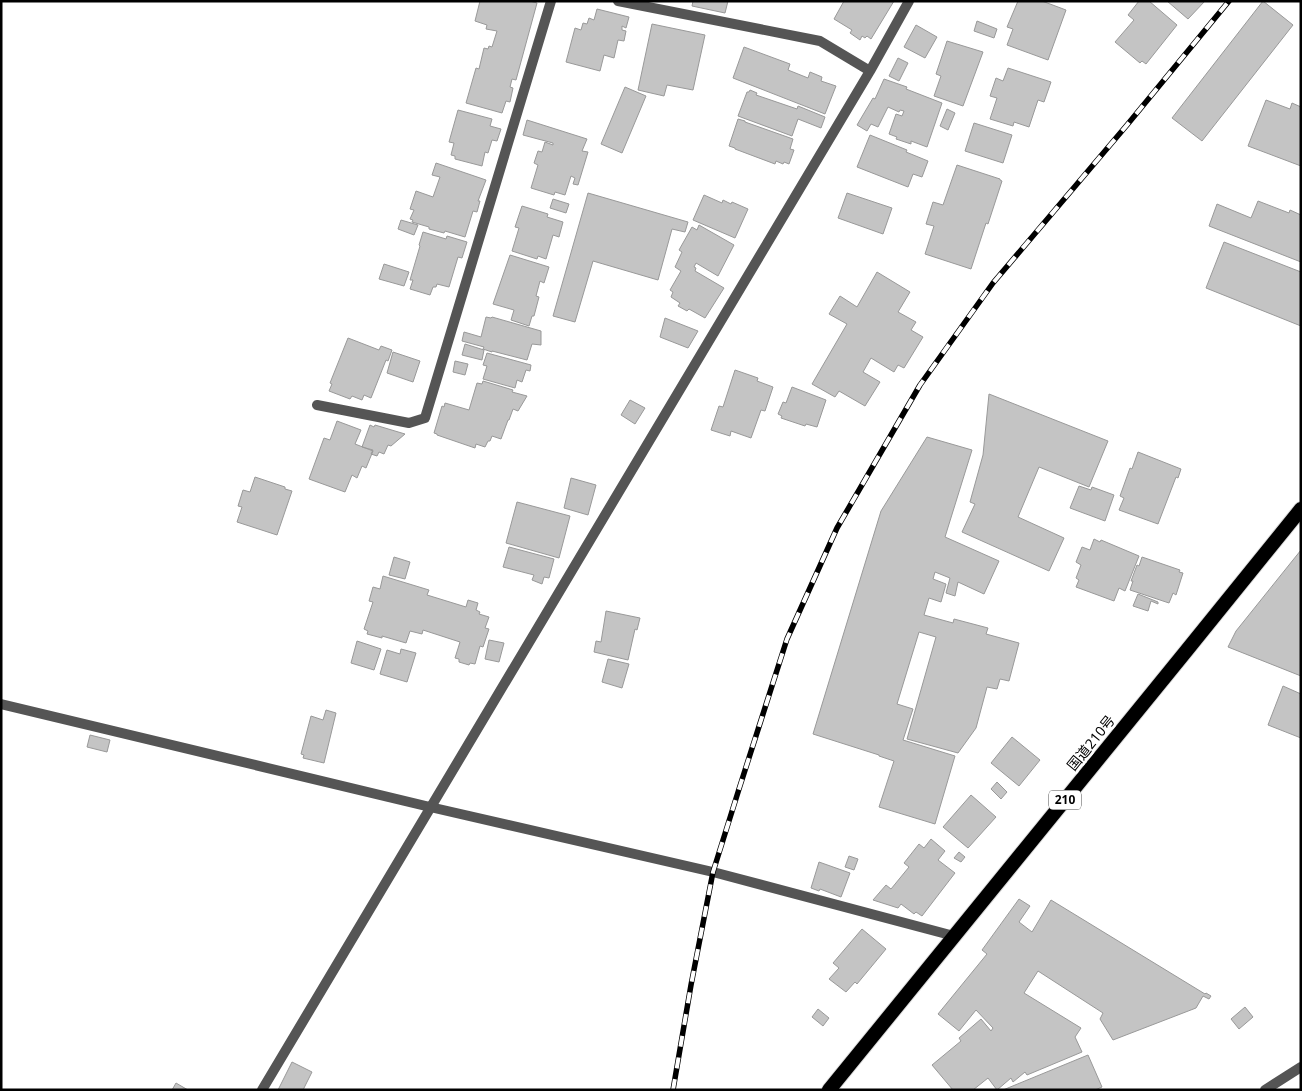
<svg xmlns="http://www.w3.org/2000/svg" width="1302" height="1091" font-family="'Noto Sans','Noto Sans JP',sans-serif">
  <rect width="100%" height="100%" fill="#fff"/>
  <path fill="#c4c4c4" stroke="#999" d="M480,1H530L537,3L516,80L512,79L510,87L513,88L510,102L506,101L502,113L466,103L476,68L479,69L484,48L488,49L489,46L492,47L497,31L486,29L487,25L475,21Z
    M693,1H728L725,13L692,6Z
    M844,1H894L871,39L867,36L865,38L862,36L860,40L850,33L852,30L834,19Z
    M1018,1H1042L1066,10L1048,60L1007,45L1013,29L1007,27Z
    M1139,1H1149L1177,25L1146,64L1142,61L1140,63L1115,42L1134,20L1128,15Z
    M1167,1H1205L1188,19Z
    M1263,1L1293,25L1202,141L1172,118Z
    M597,9L629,17L626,28L622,26V30L626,31L624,41L618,40L614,58L604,55L600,71L566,62L575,28L581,30L583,23L587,24L589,18L594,20Z
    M977,21L997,29L994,38L974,31Z
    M652,24L705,35L693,90L667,85L664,96L638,90Z
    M916,25L937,37L925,58L904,47Z
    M947,41L983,52L963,106L934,96L941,76L936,74Z
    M744,47L790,64L788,70L808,78L810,72L822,77L821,81L836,86L825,114L733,78Z
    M898,58L908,63L899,81L889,76Z
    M1008,68L1051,82L1044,102L1038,100L1029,127L1014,122L1013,126L990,119L997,98L990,96L996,78L1003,81Z
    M884,79L907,87L906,89L942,103L927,147L911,141V144L896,139L897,137L889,134L896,114L902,116L904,111L900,110L899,112L888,107L878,127L871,124L867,131L857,125L873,98L875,99Z
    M625,87L646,96L622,153L601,144Z
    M750,90L757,93L756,95L797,109L798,106L825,117L821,128L798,119L792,136L738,116L747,92H749Z
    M1266,100L1290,109L1292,103L1301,107V166L1248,146Z
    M947,109L955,113L948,130L940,126Z
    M458,110L492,119L490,126L501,129L497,141L492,140L488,153L485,152L482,166L455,159V156L451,155L454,143L449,142Z
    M738,119L745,121V122L793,139L790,149L794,150L789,164L784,162L783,164L776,161L775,164L735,149V148L729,146Z
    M527,120L587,139L582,151L588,152L578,185L573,184L575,178L571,176L565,195L555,192L554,195L531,188L538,165L534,163L538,151L542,152L545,142L553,145V143L523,135Z
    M974,123L1012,135L1003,163L965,151Z
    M870,135L907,150L906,152L928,161L922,177L913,174L908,187L857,167Z
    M436,163L486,180L478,201H480L477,212L473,211L465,237L445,231L444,233L429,229V227L412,222L413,220L410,219L414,210L410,209L416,191L433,197L440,177L432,175Z
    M957,165L1000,179V180L1002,181L988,224L986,223L971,269L925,254L934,226L926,224L933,202L943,205Z
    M588,193L688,222L685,232L672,229L658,280L593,261L575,322L553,316Z
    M847,193L892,208L883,234L838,218Z
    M704,195L722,203L723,200L731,204L732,202L748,209L735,238L693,220Z
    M553,199L569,204L566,213L550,208Z
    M1258,201L1289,213L1290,210L1301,215V262L1209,226L1217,204L1251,218Z
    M522,206L548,214L547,217L563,222L559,237L553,235L546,259L538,256L537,259L512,251L519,228L515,227Z
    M401,220L418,225L414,235L398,229Z
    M699,225L734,245L718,276L696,263L694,267L696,268L695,271L724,288L705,318L689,309L687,311L678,306L680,303L671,297L673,292L670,290L681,271L675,267L682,252L679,250L692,227L697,230Z
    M423,232L446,239L447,236L467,242L462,258L458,257L449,287L437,284L436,287H433L430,295L410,289L413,280H410L420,246L419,245Z
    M1224,242L1301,272V326L1206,288Z
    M510,255L549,267L544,283L540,281L536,296L539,297L534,316H532L529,326L511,320L514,310L493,304Z
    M384,264L409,272L404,286L379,279Z
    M877,272L910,292L898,312L916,322L911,330L923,337L904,368L898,365L894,372L871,358L863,372L880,382L865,406L839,391L835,397L812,384L847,324L829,314L840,296L857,307Z
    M486,317L491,318L492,317L541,331V345L532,344L527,360L492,351V352L483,349L484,347L462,341L464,332L481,337Z
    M665,318L698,331L688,348L660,337Z
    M348,338L379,350L381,346L392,350L388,361L386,360L371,398L364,395L362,400L352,396L350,399L329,391L332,384L330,383Z
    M465,344L484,350L482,360L462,355Z
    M393,352L420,361L413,382L387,373Z
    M487,353L531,365L530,371L526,370L522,382L517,380L515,388L483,379L487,366L483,365Z
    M455,361L468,364L465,375L453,372Z
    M735,370L758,378L757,381L773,387L765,411L761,410L751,438L731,431L730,436L711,430L719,406L723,407Z
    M483,381L513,390L512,392L527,396L518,411L513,409L509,420H508L501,439L492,436L490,441H488L485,447L476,444L475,448L437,435V434L434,433L442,406L444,407L445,403L469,410L477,383L482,384Z
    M792,387L826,400L817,427L806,424L805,426L781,418L782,416L778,414L783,402L786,403Z
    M989,394L1108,441L1089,487L1039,467L1018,517L1064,538L1049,571L962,532L975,504L970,502L983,455Z
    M630,400L645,408L635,424L621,415Z
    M337,421L361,430L355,444L373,451L366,468L362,466L357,478L352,475L345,492L309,479L324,438L330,440Z
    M370,425L374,427L375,425L405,434L391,446L388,445L384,454L379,452L377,456L371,454L373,450L362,447Z
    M927,437L972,450L945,537L999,561L984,594L958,582L955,596L946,593L950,578L935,572L933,579L946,584L941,602L929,598L924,615L953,623L954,619L988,628L986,634L1019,643L1009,681L1000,679L997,689L987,687L976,728L958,753L907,739L936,637L919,632L897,704L913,709L903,740L955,756L935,824L879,807L894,761L879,756V755L813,734L881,511Z
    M1138,452L1181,469L1178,478L1176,477L1158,524L1119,510L1124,498L1120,496L1130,468L1132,469Z
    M255,477L285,487V489L292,491L277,535L237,522L242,507L238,506L243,490L250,492Z
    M571,478L596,485L588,515L564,508Z
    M1079,486L1091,490L1092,487L1114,495L1105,521L1070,508Z
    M517,502L570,516L559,558L506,543Z
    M1094,539L1100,542L1101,540L1139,556L1125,591L1119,588L1114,601L1076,587L1079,580L1076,578L1081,565L1076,562L1082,547L1090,550Z
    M509,547L554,559L549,578L544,577L542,584L532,580L534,575L503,567Z
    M1301,550V676L1228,647L1236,631Z
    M394,557L410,562L405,579L389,575Z
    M1142,557L1180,570L1179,572L1183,573L1176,595L1173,593L1169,603L1130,590L1133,581H1131L1137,565L1139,566Z
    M383,576L429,590L427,595L466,607L468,600L478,603L476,610L480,612L479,614L489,617L485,628L489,629L483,647L480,646L475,664L470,663L469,665L459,662V659L455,658L460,642L423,630L422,634L410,631L406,643L382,636V638L367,634L368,631L364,629L373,602L369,601L373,587L380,589Z
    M1138,594L1158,602V604L1151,601L1148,611L1133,606Z
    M606,611L640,618L637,630L635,629L628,660L594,652L596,641L601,642Z
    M489,640L504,643L499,662L485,659Z
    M357,641L381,649L374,670L351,663Z
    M401,649L416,653L407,682L380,674L387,650L400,654Z
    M608,659L629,664L622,688L602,682Z
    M1283,686L1301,694V738L1268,725Z
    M326,710L336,713L324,763L303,758L304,755L301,754L311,716L323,720Z
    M90,735L110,740L107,752L87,747Z
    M1012,737L1040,760L1019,786L991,763Z
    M997,782L1007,792L1001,799L991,789Z
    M971,795L996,817L968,848L943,827Z
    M931,839L945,851L938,860L955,873L922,916L916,912L914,914L901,904L898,908L873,900L886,885L891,889L909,867L904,863L919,844L924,848Z
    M959,852L965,857L961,862L954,858Z
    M849,856L858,859L854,870L845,867Z
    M819,862L850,873L841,897L820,889L819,891L811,888Z
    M1019,899L1030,906L1019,922L1032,932L1051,900L1205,994L1206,993L1211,996L1209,999L1203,996L1196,1008L1113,1040L1100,1019L1103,1013L1038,971L1024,993L1081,1028L1075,1037L1082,1052L1027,1075L1025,1072L1013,1082L1011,1078L997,1090L988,1078L973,1090H953L932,1065L961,1041L959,1038L981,1019L991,1031L993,1028L976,1010L959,1031L938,1014L987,954L982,950Z
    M862,929L886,949L857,984L855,982L846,992L829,979L839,968L833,963Z
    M1245,1007L1253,1017L1239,1029L1231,1019Z
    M818,1009L829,1018L823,1026L812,1017Z
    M1088,1055L1102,1087L1095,1090H1003Z
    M292,1062L312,1072L303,1090H278Z
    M176,1083L188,1090H172Z"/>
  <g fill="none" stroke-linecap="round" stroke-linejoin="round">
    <defs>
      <path id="trunk" d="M829,1090L1187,650L1301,509"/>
    </defs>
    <use href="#trunk" stroke="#dbdbdb" stroke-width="16"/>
    <path stroke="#555" stroke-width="10" d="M430,807L713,872L954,936"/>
    <path stroke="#555" stroke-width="10" d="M618,1L820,41L870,71
      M317,405L409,423L425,418L551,1
      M1,704L430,807
      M262,1090L870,71L909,1
      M1265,1090L1301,1067"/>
    <use href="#trunk" stroke="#000" stroke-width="14"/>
    <defs>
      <path id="rail" d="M673,1090L691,985L713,872L739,789L787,639L837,528L920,385L993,283L1127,125L1229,1"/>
    </defs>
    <use href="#rail" stroke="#000" stroke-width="5.5"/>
    <use href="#rail" stroke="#fff" stroke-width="4" stroke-dasharray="11" stroke-linecap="butt"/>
  </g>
  <g text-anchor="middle" stroke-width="5" stroke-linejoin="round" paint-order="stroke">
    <rect fill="#fff" stroke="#4c4c4c" stroke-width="1" x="1049" y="790.5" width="32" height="19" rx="4"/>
    <g font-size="12" font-weight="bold" fill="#000">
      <text x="1065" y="804">210</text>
    </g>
    <g font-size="14" fill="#000" stroke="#fff">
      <text transform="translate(1091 743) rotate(-51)" y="5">国道210号</text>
    </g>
  </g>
  <rect width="1302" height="1091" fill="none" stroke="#000000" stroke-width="5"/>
</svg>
